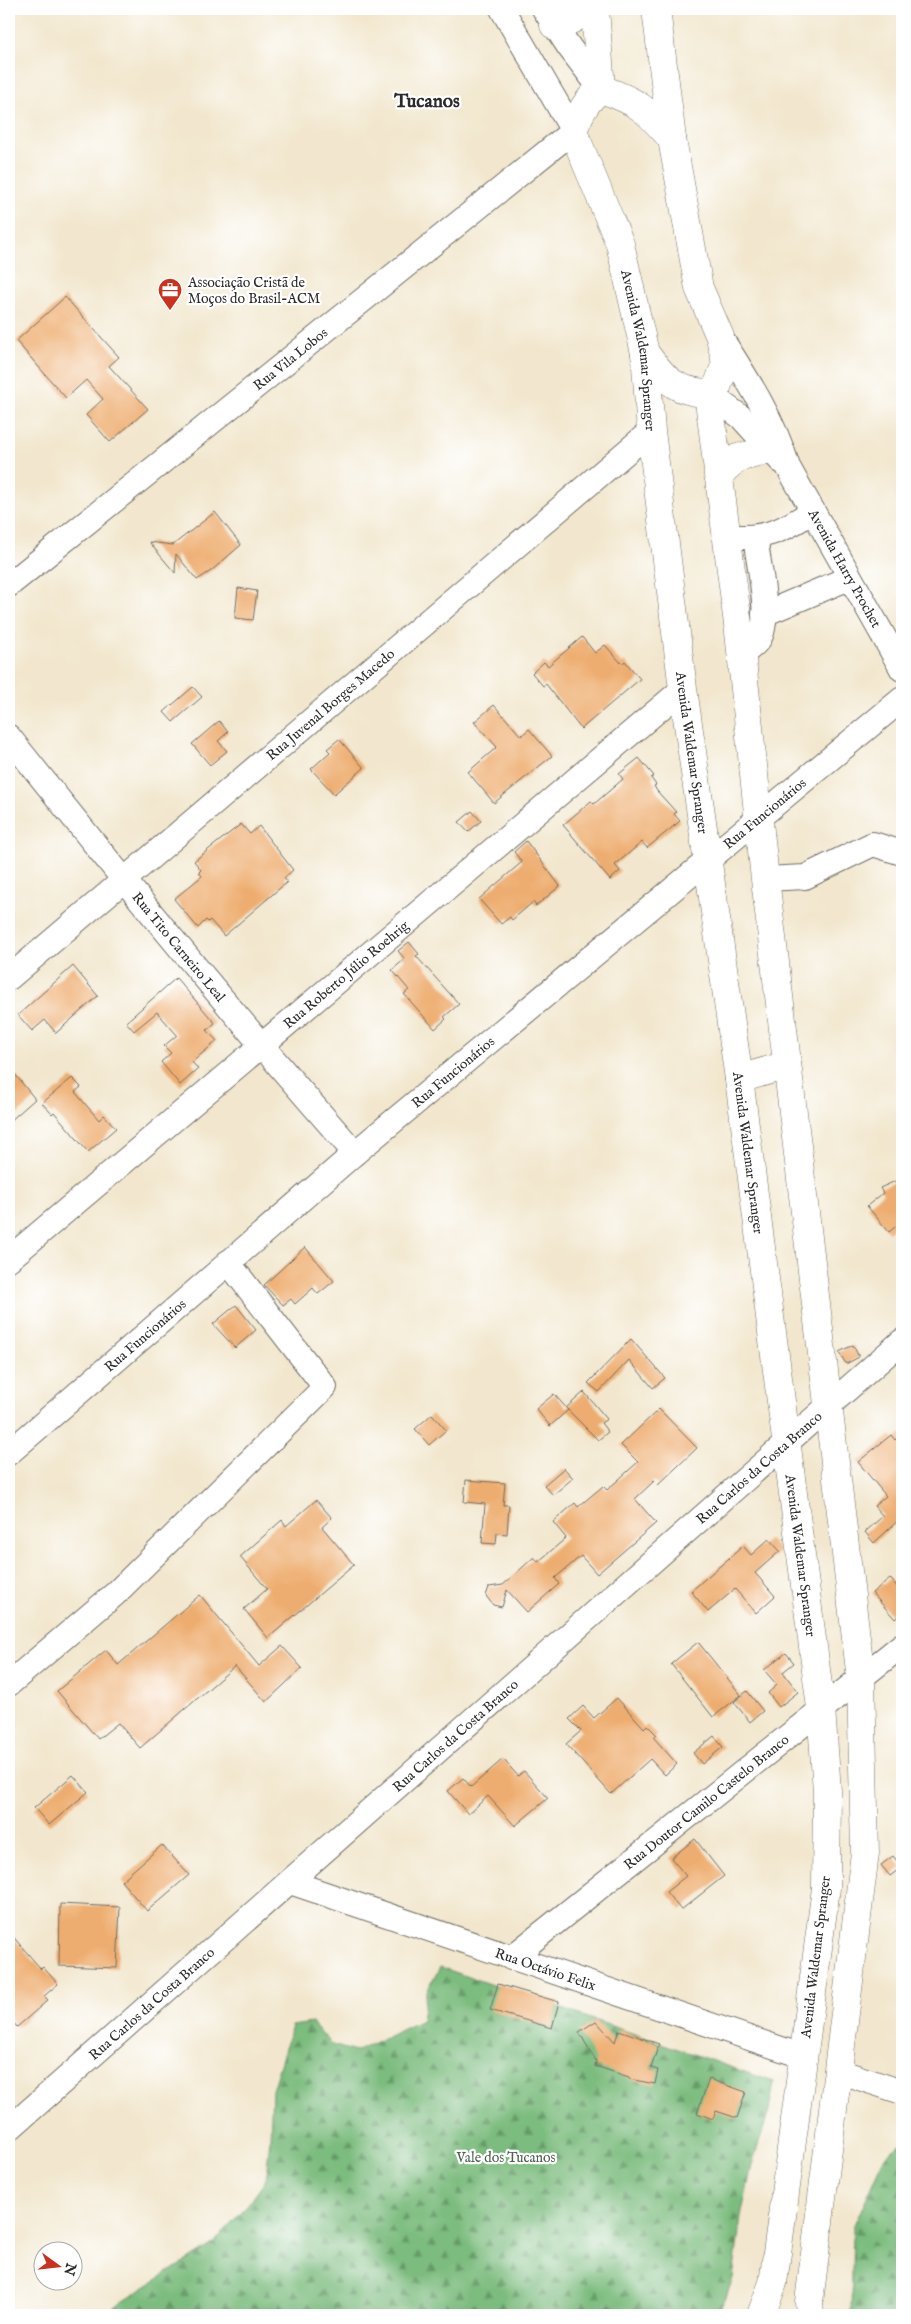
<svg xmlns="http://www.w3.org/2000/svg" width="911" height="2324" font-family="'IM FELL English',serif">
  <defs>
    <pattern id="forest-firs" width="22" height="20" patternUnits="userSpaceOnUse" patternTransform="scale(1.25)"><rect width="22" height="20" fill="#7bbc7e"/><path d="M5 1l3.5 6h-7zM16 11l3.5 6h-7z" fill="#659967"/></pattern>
  </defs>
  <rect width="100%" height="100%" fill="#fff"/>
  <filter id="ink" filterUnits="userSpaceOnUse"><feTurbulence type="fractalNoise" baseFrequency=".02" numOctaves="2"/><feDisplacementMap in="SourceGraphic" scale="10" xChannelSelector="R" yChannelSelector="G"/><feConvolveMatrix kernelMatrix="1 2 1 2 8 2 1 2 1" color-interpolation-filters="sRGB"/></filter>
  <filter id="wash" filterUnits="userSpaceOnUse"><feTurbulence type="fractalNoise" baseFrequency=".0096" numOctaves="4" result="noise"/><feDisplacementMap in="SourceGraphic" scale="20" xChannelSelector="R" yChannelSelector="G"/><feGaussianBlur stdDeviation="1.12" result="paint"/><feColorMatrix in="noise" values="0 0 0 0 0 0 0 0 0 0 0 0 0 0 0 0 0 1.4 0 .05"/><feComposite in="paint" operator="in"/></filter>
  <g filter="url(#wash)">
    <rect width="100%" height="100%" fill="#f2e7ce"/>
    <path fill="url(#forest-firs)" stroke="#537454" d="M440,1967L774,2082L769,2111L752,2165L741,2217L733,2278L719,2315H101L213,2244L243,2211L266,2179L270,2138L272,2090L292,2026L312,2023L333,2045L355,2052L422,2020L426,1993Z
      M902,2143V2315H851L853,2228L883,2161L891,2150Z"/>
    <g id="blocks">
      <path fill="#eead70" d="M65,297L119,357L109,366L148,409L110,442L86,415L103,399L86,380L66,398L16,341Z
        M215,512L241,545L211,571L197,580L176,554L175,573L149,542L173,545Z
        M238,588L257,591L253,620L235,618Z
        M582,637L595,653L605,645L622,664L625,661L640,679L581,729L546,684L543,686L532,673L544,662L548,666Z
        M193,687L202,697L173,722L164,712Z
        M494,705L521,736L529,729L552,756L494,803L468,772L497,747L474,722Z
        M219,721L228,732L218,741L227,751L210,765L192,744Z
        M339,739L364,768L334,794L311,769L330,752L327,749Z
        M639,758L654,776L651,778L656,785L654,786L657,791L676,812L674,814L680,821L647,848L642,842L615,865L620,871L610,880L563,825L591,801L594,804L623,779L619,774Z
        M472,811L481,821L468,832L459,822Z
        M241,824L250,834L259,826L293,870L284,878L287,882L224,936L210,920L208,922L206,920L198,928L174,899L202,876L199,872L201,870L194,861Z
        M526,841L560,886L536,906L533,902L512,920L510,917L501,924L479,899L522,862L514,852Z
        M409,942L419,954L416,956L459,1004L444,1017L446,1019L435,1029L404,994L409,990L392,970L405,959L398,951Z
        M73,966L98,996L56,1033L45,1020L32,1031L18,1015Z
        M176,978L215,1023L207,1030L217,1041L192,1062L198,1069L180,1085L161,1062L171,1053L164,1046L177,1035L157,1012L134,1031L126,1022Z
        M9,1067L35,1099L9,1122Z
        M72,1078L81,1087L75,1092L99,1120L104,1115L116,1128L88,1152L54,1112L52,1114L42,1103Z
        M902,1178V1221L889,1232L867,1206L883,1193L880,1188Z
        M305,1247L334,1281L318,1294L313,1288L295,1304L291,1299L283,1305L264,1285Z
        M236,1305L256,1330L235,1348L213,1324Z
        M631,1339L665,1378L653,1388L629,1360L599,1392L588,1383Z
        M853,1345L859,1357L846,1364L839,1352Z
        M584,1392L607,1419L601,1423L608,1432L598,1440L566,1408Z
        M554,1394L568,1410L550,1426L536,1409Z
        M659,1409L697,1448L658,1485L654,1481L635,1499L656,1523L597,1574L581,1556L555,1578L559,1584L527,1612L507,1590L502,1607L493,1605L486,1596L489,1587L503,1585L534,1557L538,1562L566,1538L553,1522L575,1503L578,1507L603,1486L607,1490L638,1462L621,1445Z
        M432,1414L446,1430L429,1445L415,1429Z
        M902,1433V1517L874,1543L865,1532L883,1516L874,1506L886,1496L858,1462L891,1435L895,1440Z
        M564,1468L573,1478L553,1495L544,1485Z
        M466,1480L505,1483L503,1505H509L507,1534L497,1533L496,1544L482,1543L485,1504L464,1502Z
        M316,1500L332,1518L322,1527L354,1565L268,1638L244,1609L267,1589L240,1557L282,1520L286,1526Z
        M769,1539L780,1551L755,1573L775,1596L756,1613L735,1589L708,1612L691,1591L743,1546L751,1555Z
        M890,1578L902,1593V1613L895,1619L872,1593Z
        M200,1595L259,1666L282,1646L302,1668L266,1702L235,1666L140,1748L118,1723L98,1739L57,1691L106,1650L118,1665Z
        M698,1642L741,1695L713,1717L671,1664Z
        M786,1653L794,1663L783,1672L798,1692L779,1707L768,1693L777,1685L764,1670Z
        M747,1691L763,1711L750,1722L734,1702Z
        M617,1698L644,1728L647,1725L657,1735L654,1738L677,1764L665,1775L650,1759L611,1794L566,1744L581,1731L569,1719L583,1706L594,1718Z
        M714,1736L723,1747L702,1764L693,1753Z
        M503,1759L518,1776L524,1771L548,1798L515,1826L488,1796L468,1814L448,1791L463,1778L471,1787Z
        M73,1775L88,1792L49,1825L34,1808Z
        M695,1839L724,1876L681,1910L666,1892L686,1876L671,1858Z
        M162,1845L189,1875L147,1911L121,1881Z
        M893,1856L902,1867L890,1876L881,1865Z
        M60,1904L120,1907L117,1968L59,1966Z
        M9,1932L41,1969L43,1967L58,1984L44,1996L48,2000L17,2027L9,2017Z
        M498,1984L559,2002L552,2028L490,2010Z
        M596,2021L615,2042L619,2030L659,2044L651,2068L658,2070L655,2084L629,2079V2077L595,2066L596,2061L579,2032Z
        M709,2079L746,2092L737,2118L716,2111L713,2119L697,2113Z"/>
    </g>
  </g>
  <g filter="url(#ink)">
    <use href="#blocks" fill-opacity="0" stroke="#716d64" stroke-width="1"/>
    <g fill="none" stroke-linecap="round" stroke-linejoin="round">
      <defs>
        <g id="minor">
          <path d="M544,9L569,47L601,89"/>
          <path id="s1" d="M721,338C748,380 774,420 788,467L902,669"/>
          <path d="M708,393L741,417L781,461"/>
          <path d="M741,537C770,538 790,526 813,511"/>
          <path id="s2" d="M9,585L573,131L502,9"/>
          <path d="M764,614L849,578"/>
          <path d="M742,655C747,650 755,645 759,639C772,620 758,561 755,537"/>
          <path id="s3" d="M9,737C121,878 235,1017 355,1153"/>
          <path d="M765,879L805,877L873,844L902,853"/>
          <path id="s4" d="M9,978L651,431"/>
          <path id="s5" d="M9,1259L683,689"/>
          <path id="s6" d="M9,1453L355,1153L902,699"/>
          <path d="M9,1684L115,1594L325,1387L228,1262"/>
          <path id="s7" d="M290,1882L802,2056"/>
          <path id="s8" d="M511,1958L902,1645"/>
          <path d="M838,2071L902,2092"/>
          <path id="s9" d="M9,2129L902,1341"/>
        </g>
        <g id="major">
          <path d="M595,9L601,89"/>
          <path d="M656,9L672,139L699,288L720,337L726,363L717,387L708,393"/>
          <path d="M554,25C567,23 577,19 586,9"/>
          <path id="s10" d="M601,89C586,100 579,115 573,131L620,244L645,353L651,431L683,689L739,1079L821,1708L827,1791L826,1888L773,2283L761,2315"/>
          <path d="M601,89C639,102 646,109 672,139"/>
          <path d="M645,353C664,378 674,392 708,393"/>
          <path d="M708,393L739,632L765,879L861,1679L865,1853L809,2302L810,2315"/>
          <path d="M718,475L737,458L770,450"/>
          <path d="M739,1079L787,1065"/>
        </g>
      </defs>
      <use href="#minor" stroke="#716d64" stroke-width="26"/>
      <use href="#major" stroke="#716d64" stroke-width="29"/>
      <use href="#minor" stroke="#fff" stroke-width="24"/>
      <use href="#major" stroke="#fff" stroke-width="28"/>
    </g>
  </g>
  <defs>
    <symbol id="office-pin" viewBox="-11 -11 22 30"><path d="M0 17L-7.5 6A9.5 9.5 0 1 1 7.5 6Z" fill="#c8321e" stroke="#fff"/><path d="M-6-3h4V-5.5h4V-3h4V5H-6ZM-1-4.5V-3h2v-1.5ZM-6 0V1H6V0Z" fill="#fff"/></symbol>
  </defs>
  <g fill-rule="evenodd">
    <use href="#office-pin" x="156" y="276" width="28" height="38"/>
  </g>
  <g text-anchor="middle" stroke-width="4.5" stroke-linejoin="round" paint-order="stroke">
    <g font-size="14" fill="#2b2b2b" stroke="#fff" text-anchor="start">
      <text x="188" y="287">Associação Cristã de<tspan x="188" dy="16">Moços do Brasil-ACM</tspan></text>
    </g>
    <g font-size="14" fill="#2b2b2b" stroke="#fff">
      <text dy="5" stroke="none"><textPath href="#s10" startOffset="282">Avenida Waldemar Spranger</textPath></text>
      <text dy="5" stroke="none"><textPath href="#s2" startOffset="361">Rua Vila Lobos</textPath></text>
      <text dy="5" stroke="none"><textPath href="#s1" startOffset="262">Avenida Harry Prochet</textPath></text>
      <text dy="5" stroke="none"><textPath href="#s4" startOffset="422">Rua Juvenal Borges Macedo</textPath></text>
      <text dy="5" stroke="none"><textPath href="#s10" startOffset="688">Avenida Waldemar Spranger</textPath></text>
      <text dy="5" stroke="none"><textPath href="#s6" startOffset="990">Rua Funcionários</textPath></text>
      <text dy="5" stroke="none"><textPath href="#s3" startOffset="270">Rua Tito Carneiro Leal</textPath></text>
      <text dy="5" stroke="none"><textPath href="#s5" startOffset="441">Rua Roberto Júlio Roehrig</textPath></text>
      <text dy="5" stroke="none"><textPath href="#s6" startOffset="585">Rua Funcionários</textPath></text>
      <text dy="5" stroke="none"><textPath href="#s10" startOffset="1092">Avenida Waldemar Spranger</textPath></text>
      <text dy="5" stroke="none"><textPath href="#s6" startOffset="180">Rua Funcionários</textPath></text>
      <text dy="5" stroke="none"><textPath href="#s9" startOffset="1000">Rua Carlos da Costa Branco</textPath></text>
      <text dy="5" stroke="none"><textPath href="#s10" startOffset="1498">Avenida Waldemar Spranger</textPath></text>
      <text dy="5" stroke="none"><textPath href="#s9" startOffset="595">Rua Carlos da Costa Branco</textPath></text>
      <text dy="5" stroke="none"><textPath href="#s8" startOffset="250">Rua Doutor Camilo Castelo Branco</textPath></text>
      <text transform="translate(815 1957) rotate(-83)" y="5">Avenida Waldemar Spranger</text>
      <text dy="5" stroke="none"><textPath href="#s7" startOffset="270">Rua Octávio Felix</textPath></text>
      <text dy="5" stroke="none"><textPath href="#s9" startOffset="190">Rua Carlos da Costa Branco</textPath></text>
    </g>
    <g font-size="14" fill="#4c604a" stroke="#fff">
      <text x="506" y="2162">Vale dos Tucanos</text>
    </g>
    <g font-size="19" font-weight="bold" fill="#2b2b2b" stroke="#fff">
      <text x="427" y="107">Tucanos</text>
    </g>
  </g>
  <rect width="911" height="2324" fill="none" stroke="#fff" stroke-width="30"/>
  <g transform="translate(58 2266) rotate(105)"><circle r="24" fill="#ffffff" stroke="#aaaaaa"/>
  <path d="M0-4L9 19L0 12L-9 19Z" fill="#c8321e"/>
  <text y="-8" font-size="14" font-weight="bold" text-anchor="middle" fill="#2b2b2b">N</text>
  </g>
</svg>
